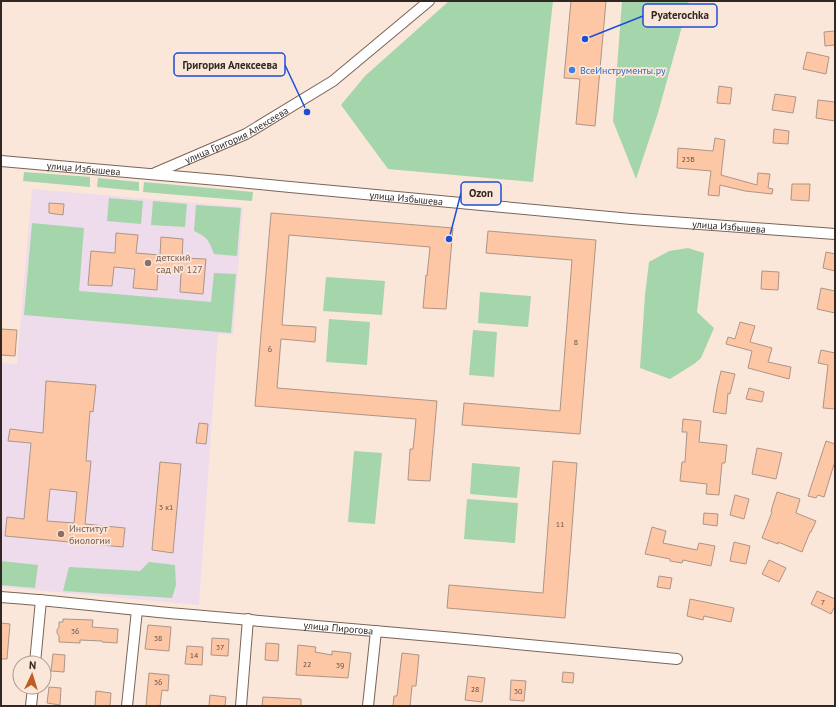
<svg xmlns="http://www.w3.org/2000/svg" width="836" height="707" font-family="'PT Sans',sans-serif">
  <rect width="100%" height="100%" fill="#fbe7da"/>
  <path fill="#eedbeb" d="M32,189L243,207L233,335L218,334L199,605L1,587V363L17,364Z"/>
  <path fill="#a5d5ab" d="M449,1H553L533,182L388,169L341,105L365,76Z
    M622,1H689L658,113L636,179L613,121Z
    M24,172L90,177V187L23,181Z
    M98,178L139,182V191L97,187Z
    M144,182L253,192L252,201L143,192Z
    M109,198L143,201L141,224L107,221Z
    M153,201L187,204L185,227L151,225Z
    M196,205L241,208L237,256L214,254C209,240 207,237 194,231Z
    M32,223L84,228L79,291L211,302L214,273L236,274L231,333L24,315Z
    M688,248L704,253L697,312L714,328L701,358L694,364L670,379L640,368L645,295L649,262L669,251Z
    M326,277L385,281L382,315L323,311Z
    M480,292L531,296L528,327L478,323Z
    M329,319L370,322L367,365L326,362Z
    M473,330L497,332L494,377L469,375Z
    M354,451L382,453L375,524L348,522Z
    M472,463L520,467L517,498L470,494Z
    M467,499L518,503L515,543L464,539Z
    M1,561L38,565L35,588L1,585Z
    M149,562L175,565L176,585L172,598L63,591L69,567L140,571Z"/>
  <path fill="#fdc6a5" stroke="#ad9587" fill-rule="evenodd" d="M571,1H606L595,126L576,124L580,79L564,78Z
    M835,31V45L825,46L824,32Z
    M807,52L829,57L826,74L803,69Z
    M719,86L732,88L730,104L717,103Z
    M775,94L796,97L793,113L772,110Z
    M818,100L835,102V121L816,118Z
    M774,129L789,131L788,144L773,143Z
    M715,138L725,140L721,175L757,185L758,173L770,174L768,188L773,189L772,194L745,191L720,185L719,196L708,195L711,171L677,168L678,148L713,151Z
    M792,184H810L809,201L791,200Z
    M49,203L64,204L63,215L49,213Z
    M271,213L453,228L446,309L423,308L426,275L427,276L430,247L289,235L282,325L316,327L315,342L281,339L277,388L437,401L430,481L408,480L410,449H413L416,419L255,406Z
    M488,231L596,240L580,434L462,425L464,403L560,411L572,260L486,253Z
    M116,233L138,235L136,253L160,255L161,237L183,239L182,258L206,259L203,294L180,292L181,273L158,271L157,290L133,288L135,269L114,267L112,286L88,285L91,251L115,253Z
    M826,252L835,254V271L823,268Z
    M762,271L779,272L778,290L761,289Z
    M821,288L835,291V313L817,309Z
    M740,322L755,326L750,342L772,348L768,362L791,367L789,379L748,368L752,351L726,344L728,337L735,339Z
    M1,329L17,330L15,356L1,355Z
    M821,350L835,353V409L823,408L828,365L818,363Z
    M721,371L735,374L730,394L728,393L726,414L713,412L717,388Z
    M46,381L96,385L93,412L90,411L86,461H91L85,524L125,528L123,547L5,536L7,517L24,519L31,443L8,441L10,429L43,433ZM50,489L77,492L74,523L47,521Z
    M749,388L764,392L762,402L746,399Z
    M683,419L701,421L699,442L727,445L725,463H722L719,495L706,494L707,484L680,481L682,462H685L687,432H682Z
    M199,423L208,424L206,444L196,443Z
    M826,441L835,444V461L824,497L818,495L816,498L808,496Z
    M757,448L782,453L776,479L752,474Z
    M553,461L577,463L565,618L447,608L449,585L543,593Z
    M160,462L181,464L173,553L152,550Z
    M777,492L800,499L796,513L816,521L811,532H810L802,552L778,542V544L762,538L772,512L771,511Z
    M735,495L749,499L744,519L730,515Z
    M704,513L718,514L717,526L703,524Z
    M652,527L666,531L663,543L697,550L699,543L715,546L711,566L683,560L682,563L670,561V559L645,554Z
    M734,542L750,546L746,564L730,561Z
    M769,560L786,568L779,582L762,574Z
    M659,576L672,578L670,589L657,587Z
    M817,591L835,599V606L831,614L811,604Z
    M690,599L734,608L731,622L704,616L703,620L687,616Z
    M63,619L93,620L92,627L118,629L117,643L102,642V641L80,640V643L59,642V636L57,633V630L59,627V622H63Z
    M1,623L10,624L7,659H1Z
    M148,625L171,627L169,651L145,649Z
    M212,638L229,639L228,656L211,655Z
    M266,643L279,644L278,661L265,660Z
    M298,645L316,647L315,652L332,655V651L351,653L348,678L296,675Z
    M187,646L203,647L202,665L185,664Z
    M402,653L419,655L416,686H412L410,706H393L394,696H397Z
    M53,654L65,655L64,672L51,671Z
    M563,672L574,673L573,683L562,682Z
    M149,673L169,675L168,691L162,690L160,706H146Z
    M468,676L485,678L482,702L465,700Z
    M511,680L526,681L524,701L510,700Z
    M49,687L61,688L60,705L47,703Z
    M96,691L111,693L110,706H95Z
    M210,695L226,697L225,706H209Z
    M263,697L301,699V706H262Z"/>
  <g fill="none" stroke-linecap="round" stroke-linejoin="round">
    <defs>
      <g id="minor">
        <path id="s1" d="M1,161L229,181L290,187L631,219L835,234"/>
        <path id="s2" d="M155,173L246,134L333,81L429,1"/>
        <path id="s3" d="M1,597C61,601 121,609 181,614C346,628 512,643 677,659"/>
        <path d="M35,663L41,600"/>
        <path d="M31,706L33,687"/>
        <path d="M127,706L137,610"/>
        <path d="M241,706L248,619"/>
        <path d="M368,706L376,631"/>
      </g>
    </defs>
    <use href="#minor" stroke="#7b6457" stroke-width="12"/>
    <use href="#minor" stroke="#fff" stroke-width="10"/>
  </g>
  <circle fill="#3f7fe0" stroke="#fbe7da" stroke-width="1.5" cx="572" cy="70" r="4"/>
  <g fill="#8d6e63" stroke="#fbe7da" stroke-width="1.5">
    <circle cx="148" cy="263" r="4"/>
    <circle cx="61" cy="534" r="4"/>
  </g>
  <g text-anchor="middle" stroke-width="3.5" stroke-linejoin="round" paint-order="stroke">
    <g font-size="8" fill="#655044">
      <text x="688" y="162">23Б</text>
      <text x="576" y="345">8</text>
      <text x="270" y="352">6</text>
      <text x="166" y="510">3 к1</text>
      <text x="560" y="527">11</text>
      <text x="823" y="605">7</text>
      <text x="75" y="634">36</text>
      <text x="158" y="641">38</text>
      <text x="220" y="650">37</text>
      <text x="194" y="658">14</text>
      <text x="307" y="667">22</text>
      <text x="340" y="668">39</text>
      <text x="158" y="685">36</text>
      <text x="475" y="692">28</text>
      <text x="518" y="694">30</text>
    </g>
    <g font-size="10" fill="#366cbe" stroke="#fbe7da" text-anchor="start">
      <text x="580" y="74">ВсеИнструменты.ру</text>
    </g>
    <g font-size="10" fill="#322823" stroke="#fbe7da">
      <text dy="4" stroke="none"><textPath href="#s2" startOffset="90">улица Григория Алексеева</textPath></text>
      <text dy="4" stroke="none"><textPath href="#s1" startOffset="83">улица Избышева</textPath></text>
      <text dy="4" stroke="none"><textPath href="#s1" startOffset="407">улица Избышева</textPath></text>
      <text dy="4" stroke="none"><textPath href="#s1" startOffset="731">улица Избышева</textPath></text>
      <text dy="4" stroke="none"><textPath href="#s3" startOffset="339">улица Пирогова</textPath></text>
    </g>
    <g font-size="10" fill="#785e54" stroke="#fbe7da" text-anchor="start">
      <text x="156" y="261">детский<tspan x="156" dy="12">сад № 127</tspan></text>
      <text x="69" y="532">Институт<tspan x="69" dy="12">биологии</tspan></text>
    </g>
  </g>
  <path fill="none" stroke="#1d4ed8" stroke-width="1.5" d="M585 39L643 16M307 112L285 65M449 239L461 193"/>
  <g fill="#1d4ed8" stroke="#fbe7da" stroke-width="1.5">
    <circle cx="585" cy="39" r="4"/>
    <circle cx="307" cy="112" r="4"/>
    <circle cx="449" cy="239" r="4"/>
  </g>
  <g fill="#fbe7da" stroke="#1d4ed8" stroke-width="1.5">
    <rect x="643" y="4" width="74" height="23" rx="4"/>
    <rect x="174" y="53" width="111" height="23" rx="4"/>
    <rect x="461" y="182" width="40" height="23" rx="4"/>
  </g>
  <g font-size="11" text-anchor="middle" font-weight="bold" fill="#322823">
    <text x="680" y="19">Pyaterochka</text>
    <text x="230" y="69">Григория Алексеева</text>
    <text x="481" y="197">Ozon</text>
  </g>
  <rect width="836" height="707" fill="none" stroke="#322823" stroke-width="4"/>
  <g transform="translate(32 675) rotate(4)"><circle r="19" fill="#fbe7da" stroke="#ab9b91"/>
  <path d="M0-3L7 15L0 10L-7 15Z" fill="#be5c21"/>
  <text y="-6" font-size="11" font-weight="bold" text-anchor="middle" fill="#322823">N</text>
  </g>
</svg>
